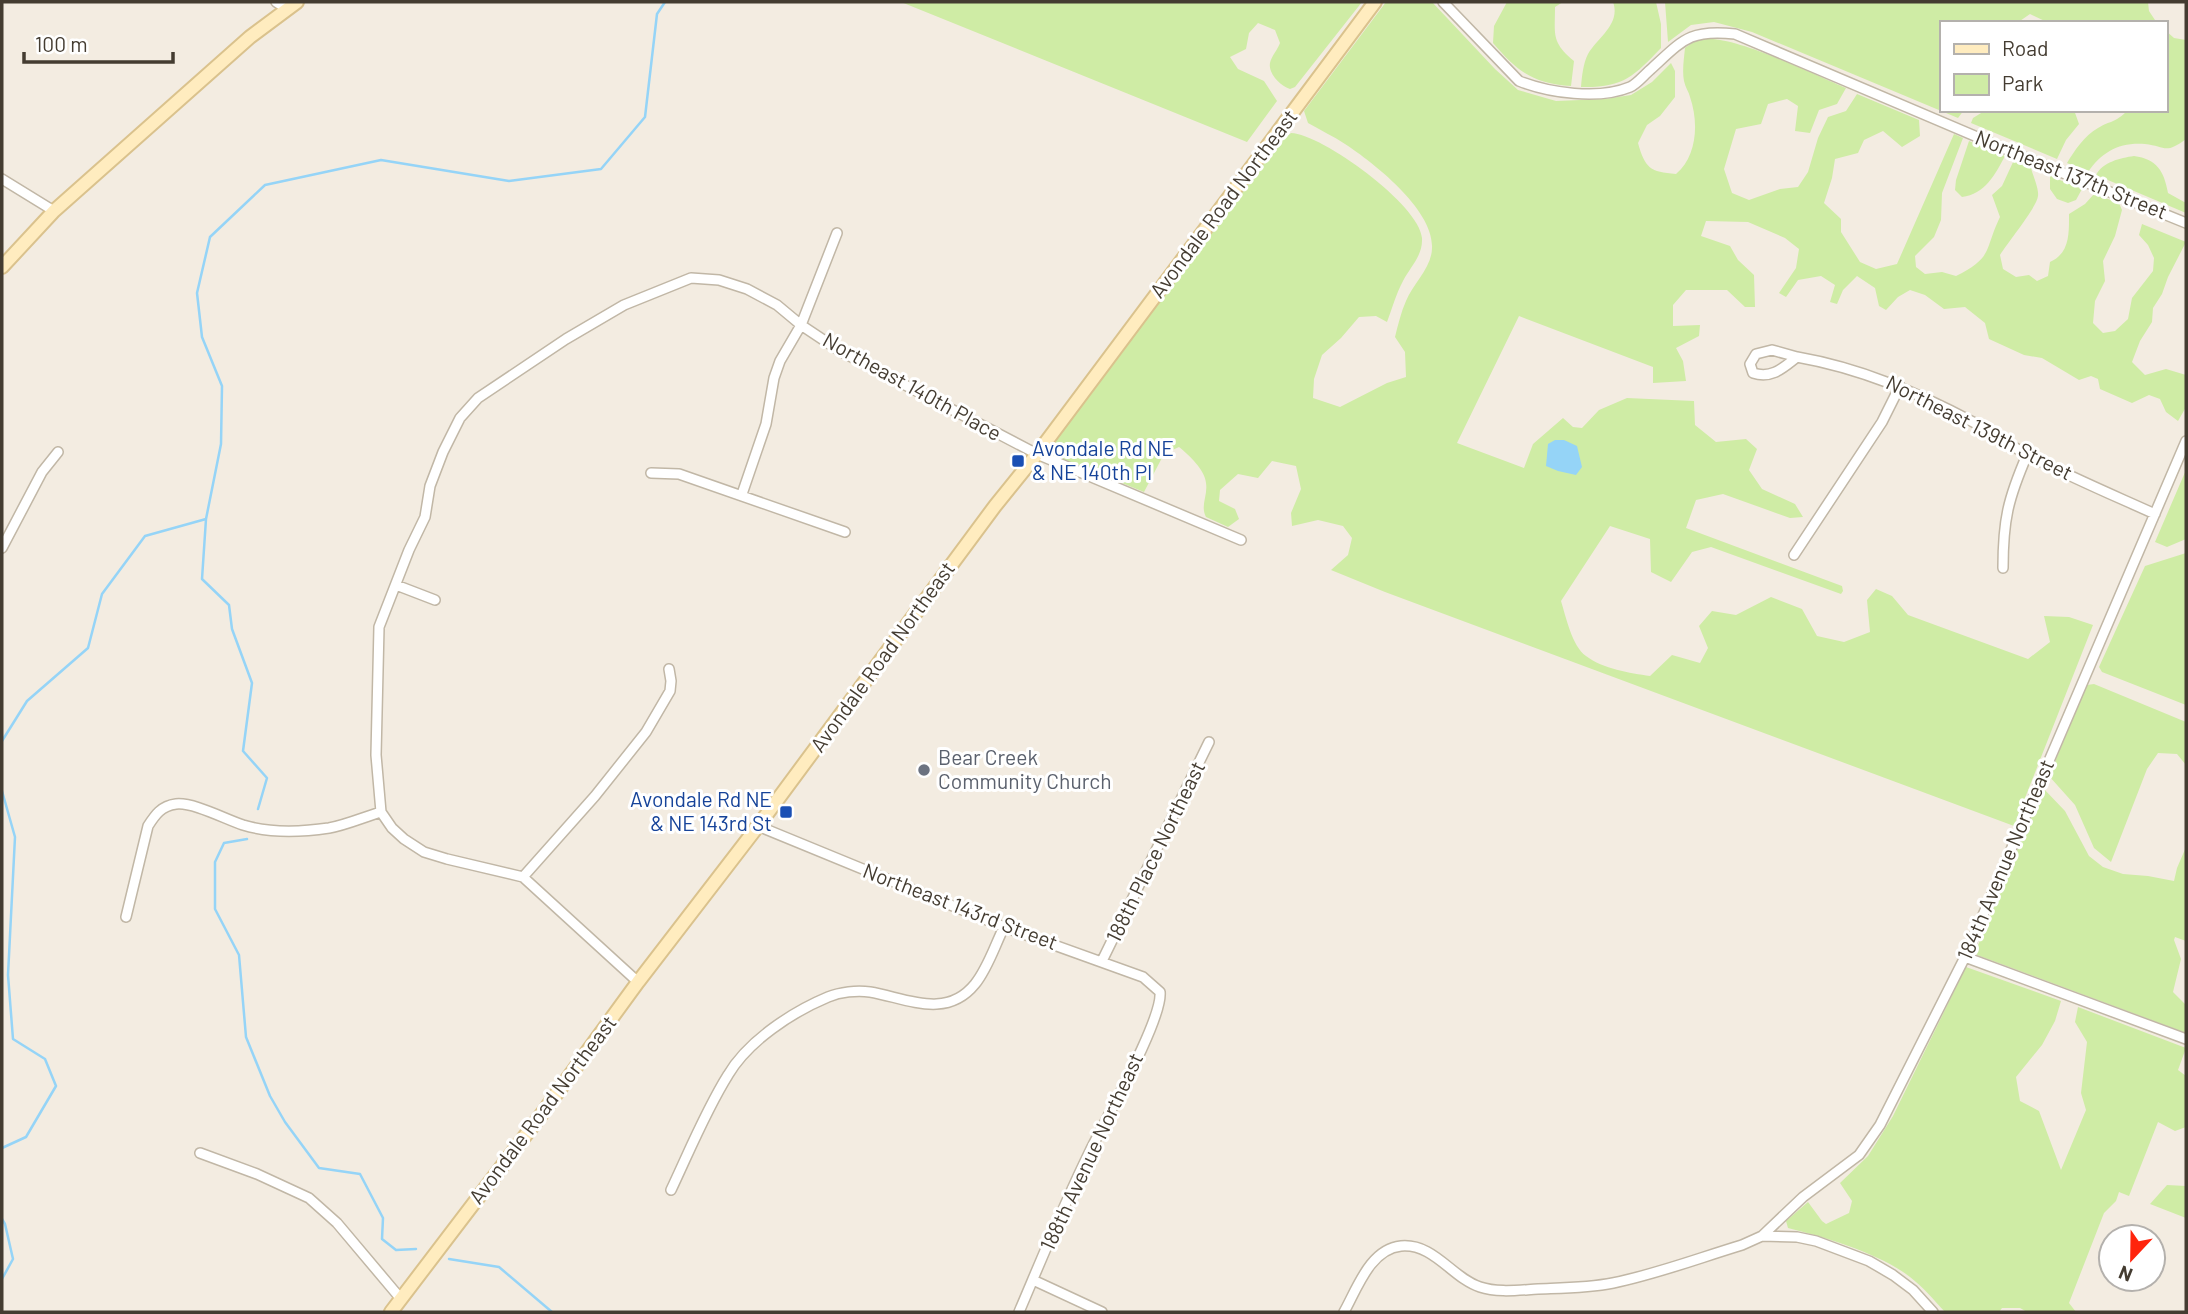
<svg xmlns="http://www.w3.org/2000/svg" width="2188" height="1314" font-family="Barlow,sans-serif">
  <rect width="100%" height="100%" fill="#f3ece1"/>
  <path fill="#cfeca5" d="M901,2H1362L1295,87L1290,89C1281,86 1268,74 1270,63C1271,57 1278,49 1280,43L1275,30L1258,23L1249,33L1246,49L1230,57L1238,69L1264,81L1277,101L1247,142Z
    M1386,2H1432L1495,69L1518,90L1556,101L1605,99L1631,95L1652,82L1671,63L1675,71V97L1660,116L1647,125L1638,143C1645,168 1650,172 1676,174C1697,156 1699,123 1690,97C1689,92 1685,87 1684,81C1682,71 1684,58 1685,48C1689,45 1694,41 1699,40C1727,31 1817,76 1846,88L1837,104L1819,110L1810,133L1795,131L1798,106L1787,99L1768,104L1761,124L1736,129L1724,169L1732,193L1749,200L1780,189L1798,187L1808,172L1818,138L1828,117L1846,111L1857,94L1919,120L1920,136L1902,147L1883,131L1864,140L1858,153L1835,159L1832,178L1824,203L1841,219V232L1860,262L1876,269L1897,264L1954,134L1963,138L1942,193L1941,220L1934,237L1915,256L1916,267L1925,274L1942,272L1956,276C1994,257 1984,250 2000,217L1992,195L2002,186L2014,160L2031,168C2033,176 2039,188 2038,196C2037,207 2008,242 2000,255L2003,269L2016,277L2029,275L2037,281L2048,276L2050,262C2070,253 2069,233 2069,214L2085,204L2094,194L2119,203L2122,210L2115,236L2103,261L2105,281L2095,301L2093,323L2103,333L2115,331L2128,319L2132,298L2153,271L2154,258L2148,245L2139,235L2142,224L2186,242L2168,277L2162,294L2153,308L2152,322L2140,341L2132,362L2145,375L2166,369L2186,375V407L2178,421L2166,412L2160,399L2149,395L2132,403L2100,389L2098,379L2091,376L2079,380L2042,358L2024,355L1989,339L1985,323L1965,307L1944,309L1925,295L1910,290L1898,297L1886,310L1879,306L1875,288L1857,276L1843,290L1837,304L1830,302L1835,285L1821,276L1798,280L1786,297L1779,293L1796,268L1799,249L1785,238L1748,222L1706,221L1701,236L1730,246L1738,260L1754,275L1755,307H1745L1727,290H1686L1673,305V326L1700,325L1699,336L1676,348L1683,361L1686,381L1653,383V367L1519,316L1457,443L1524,468L1533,444L1563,418L1573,427L1582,428L1599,410L1627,398L1694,401L1695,425L1716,442L1746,439L1757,449L1749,470L1762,489L1795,504L1803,517L1790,518L1723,494L1696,500L1686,528L1842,586L1843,591L1841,594L1711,547L1692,552L1671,582L1651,572L1650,539L1610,526L1561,601C1566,617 1572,646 1586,656C1603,669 1630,673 1650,676L1672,655L1700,663L1708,648L1699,626L1712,611L1736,615L1771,597L1802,609L1817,636L1844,642L1870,632L1867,600L1876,589L1892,596L1908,615L2028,659L2050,642L2044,616L2069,617L2093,625L2014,826L1385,592L1331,570L1348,555L1352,538L1343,526L1318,520L1292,526L1291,513L1301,489L1296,466L1272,461L1258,478L1238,474L1220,490L1219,501L1235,509L1239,519L1228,527L1206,517C1200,505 1208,496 1206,483C1205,470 1189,455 1179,447L1164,454L1144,492L1051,454L1049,447L1281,141L1291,133C1322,134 1420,205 1422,238C1423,256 1410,267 1403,281C1396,294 1392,309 1387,322L1376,316L1359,317L1341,338L1322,355L1314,379L1313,398L1340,407L1387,383L1406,377L1405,352L1395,337C1398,325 1401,312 1406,301C1413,284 1432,267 1432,248C1434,210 1374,163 1345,144C1333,136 1320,130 1308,123L1304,111Z
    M1507,2H1563L1555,7C1555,35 1551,42 1574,61L1571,86C1533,84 1517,71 1493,43L1494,26Z
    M1613,2H1656L1661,24V48C1633,77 1623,88 1581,87C1582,76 1583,64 1588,54C1598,37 1621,24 1613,2Z
    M1665,2H2148L2149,11L2157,23H2049L2030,14L2017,23H1941V110H1964L1958,118L1752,32L1714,22L1691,25L1668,42Z
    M2165,30L2174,38L2186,40V139C2165,155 2165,146 2145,144C2119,142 2102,152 2088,172L2067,163C2075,150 2084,136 2098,128C2111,120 2114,124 2128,110H2165Z
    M1986,110H2074L2079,124L2066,140L2057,159L1971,123L1973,118Z
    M1969,141L2005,156C1995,175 1985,194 1962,197L1955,190L1956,180Z
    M2134,156C2157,159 2164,171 2168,193L2186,203V213L2096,175C2103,162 2120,158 2134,156Z
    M2050,176L2082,189L2076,200L2068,203L2057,199L2050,189Z
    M2186,470V539L2167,547L2155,542Z
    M2186,553V705L2102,672L2099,667L2145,566Z
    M2094,684L2186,722V765L2177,754L2158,753L2147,769L2111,862L2094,848L2075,805L2049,776L2087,685Z
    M2043,788L2065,811L2089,856L2103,867L2123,874L2148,876L2174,881L2177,868L2186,847V941L2175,937L2174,940L2181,959L2173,992L2186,1005V1033L1977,955L1976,950Z
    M1966,967L2061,1001L2055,1021L2042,1045L2016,1077L2020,1101L2039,1111L2061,1170L2086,1110L2081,1093L2087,1042L2075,1022L2078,1007L2186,1048L2178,1070L2186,1076V1127L2175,1131L2158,1122L2129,1196L2119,1192L2116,1201L2104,1213L2069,1303L2076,1312H2027L2020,1308H2002L1999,1312H1945C1934,1300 1923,1287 1910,1277C1881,1254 1825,1237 1788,1228L1786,1221L1808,1202L1822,1221L1826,1224L1849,1213L1852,1201L1840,1183L1868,1156L1893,1116Z
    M2167,1185L2186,1186V1218L2150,1204Z"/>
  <path fill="#95d4f7" d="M1555,440H1564L1577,446L1582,467L1576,475L1558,471L1546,466L1548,444Z"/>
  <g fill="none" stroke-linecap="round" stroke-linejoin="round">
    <path stroke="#95d4f7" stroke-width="2.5" d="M206,519L202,579L229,605L232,629L252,683L243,751L267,778L258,809
      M2,741L27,701L88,648L102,594L145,536L206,519L221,444L222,386L202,337L197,293L210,237L265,185L381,160L509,181L601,169L645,117L657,14L665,2
      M2,791L15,837L8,975L13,1039L45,1059L56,1086L26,1137L2,1148
      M247,839L224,843L215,862V909L239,955L246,1037L270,1096L285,1122L319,1168L360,1174L383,1218L382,1239L396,1250L416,1249
      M2,1219L5,1224L13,1259L2,1279
      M449,1259L499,1267L552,1312"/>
    <defs>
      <path id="street" d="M276,2L287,9
        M1443,2L1519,81C1549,93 1599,100 1630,87C1637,84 1644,75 1650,70C1683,40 1689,29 1735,34L2036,162L2186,223
        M2,179L54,211
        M1797,357L1772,350L1756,354L1750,364L1753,373C1772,379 1783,368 1797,357C1860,368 1916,392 1973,422C1992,432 2009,445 2028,455C2070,477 2113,495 2155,514
        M651,473L679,474L845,532
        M742,494L766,424L774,378L780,361L801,325L837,233
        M2,548L42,472L58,452
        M1794,555L1882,422L1900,386
        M2003,568C2003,520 2008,499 2027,455
        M396,585L435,600
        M381,812L376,755L379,627L409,550L425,517L430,486L443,452L460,418L478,398L566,339L624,305L691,278L719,280L747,289L777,305L801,325L840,351L1037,454L1241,540
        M758,826L1004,927L1143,977L1160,992C1163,1019 1105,1120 1090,1151C1064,1204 1042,1258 1019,1312
        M523,877L595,796L646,732L670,691L671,681L669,669
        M126,917L148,826C155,815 161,806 176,804C193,802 225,819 243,825C269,833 302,832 329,828C346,825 364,817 381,812L392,828L404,839L424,852L447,859L523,877L638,982
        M1965,957L2186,1039
        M1102,961L1209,742
        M200,1153L257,1174L309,1198L337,1223L401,1299
        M671,1190C689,1152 706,1110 728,1075C748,1041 792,1012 828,997C840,992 857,990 870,992C906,998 946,1020 975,984C988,968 995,945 1004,927
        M1762,1236L1803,1197L1859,1155L1880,1125L1965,957L2186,441
        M1033,1280L1102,1312
        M1344,1312C1357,1289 1370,1249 1401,1246C1434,1243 1452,1278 1480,1287C1498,1293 1519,1290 1538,1289C1563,1288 1588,1288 1613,1283C1657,1274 1699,1258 1742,1245L1762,1236L1797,1237L1816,1241L1869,1261L1893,1275L1913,1290L1933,1312"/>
      <path id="secondary" d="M2,267L54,211L250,37L297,2
        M391,1312L541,1115L638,982L758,826L995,506L1037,454L1375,2"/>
    </defs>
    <use href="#street" stroke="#c1b7a6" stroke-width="12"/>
    <use href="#secondary" stroke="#dac28d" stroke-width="16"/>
    <use href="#street" stroke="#fff" stroke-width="9"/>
    <use href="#secondary" stroke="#ffecbf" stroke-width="12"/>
  </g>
  <g fill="#1a4fb4" stroke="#fff" stroke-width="2.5">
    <rect x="1011" y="454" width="14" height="14" rx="3.5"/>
    <rect x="779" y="805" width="14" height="14" rx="3.5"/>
  </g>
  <circle fill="#6b7280" stroke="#fff" stroke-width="2.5" cx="924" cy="770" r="7"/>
  <g text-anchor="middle" stroke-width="6" stroke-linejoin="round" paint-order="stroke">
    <g font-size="21" fill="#443c31" stroke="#fff">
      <text transform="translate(2071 175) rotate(22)" y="7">Northeast 137th Street</text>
      <text transform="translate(1224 204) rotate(-53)" y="7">Avondale Road Northeast</text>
      <text transform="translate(912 387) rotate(29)" y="7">Northeast 140th Place</text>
      <text transform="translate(1979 428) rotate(27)" y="7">Northeast 139th Street</text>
      <text transform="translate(883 657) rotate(-54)" y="7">Avondale Road Northeast</text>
      <text transform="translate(1156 852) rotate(-64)" y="7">188th Place Northeast</text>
      <text transform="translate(2006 860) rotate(-67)" y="7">184th Avenue Northeast</text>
      <text transform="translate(960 907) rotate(21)" y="7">Northeast 143rd Street</text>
      <text transform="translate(543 1110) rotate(-53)" y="7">Avondale Road Northeast</text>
      <text transform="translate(1092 1152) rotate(-65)" y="7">188th Avenue Northeast</text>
    </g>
    <g font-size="21" fill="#164399" stroke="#fff" text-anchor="start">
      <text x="1032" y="456">Avondale Rd NE<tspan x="1032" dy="24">&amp; NE 140th Pl</tspan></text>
      <text x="772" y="807" text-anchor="end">Avondale Rd NE<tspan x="772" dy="24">&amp; NE 143rd St</tspan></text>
    </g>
    <g font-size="21" fill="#5b616d" stroke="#fff" text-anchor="start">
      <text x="938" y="765">Bear Creek<tspan x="938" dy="24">Community Church</tspan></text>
    </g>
  </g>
  <rect width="2188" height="1314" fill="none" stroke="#443c31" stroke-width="7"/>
  <rect x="1940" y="21" width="228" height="91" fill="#ffffff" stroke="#b4b1ad" stroke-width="2"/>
  <rect x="1954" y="44" width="35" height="10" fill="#ffecbf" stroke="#b4b1ad" stroke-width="2"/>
  <text x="2002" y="56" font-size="21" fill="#443c31">Road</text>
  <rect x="1954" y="74" width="35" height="21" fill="#cfeca5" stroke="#b4b1ad" stroke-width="2"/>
  <text x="2002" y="91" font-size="21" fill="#443c31">Park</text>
  <g transform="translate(2132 1258) rotate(202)"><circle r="33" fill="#ffffff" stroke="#b4b1ad" stroke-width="2"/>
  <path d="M0-5L12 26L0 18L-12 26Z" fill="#ff240c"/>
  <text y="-10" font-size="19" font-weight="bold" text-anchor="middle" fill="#443c31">N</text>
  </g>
  <path d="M24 52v10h149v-10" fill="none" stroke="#443c31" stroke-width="3.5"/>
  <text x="35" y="52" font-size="21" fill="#443c31" stroke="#ffffff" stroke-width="5" paint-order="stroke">100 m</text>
</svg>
